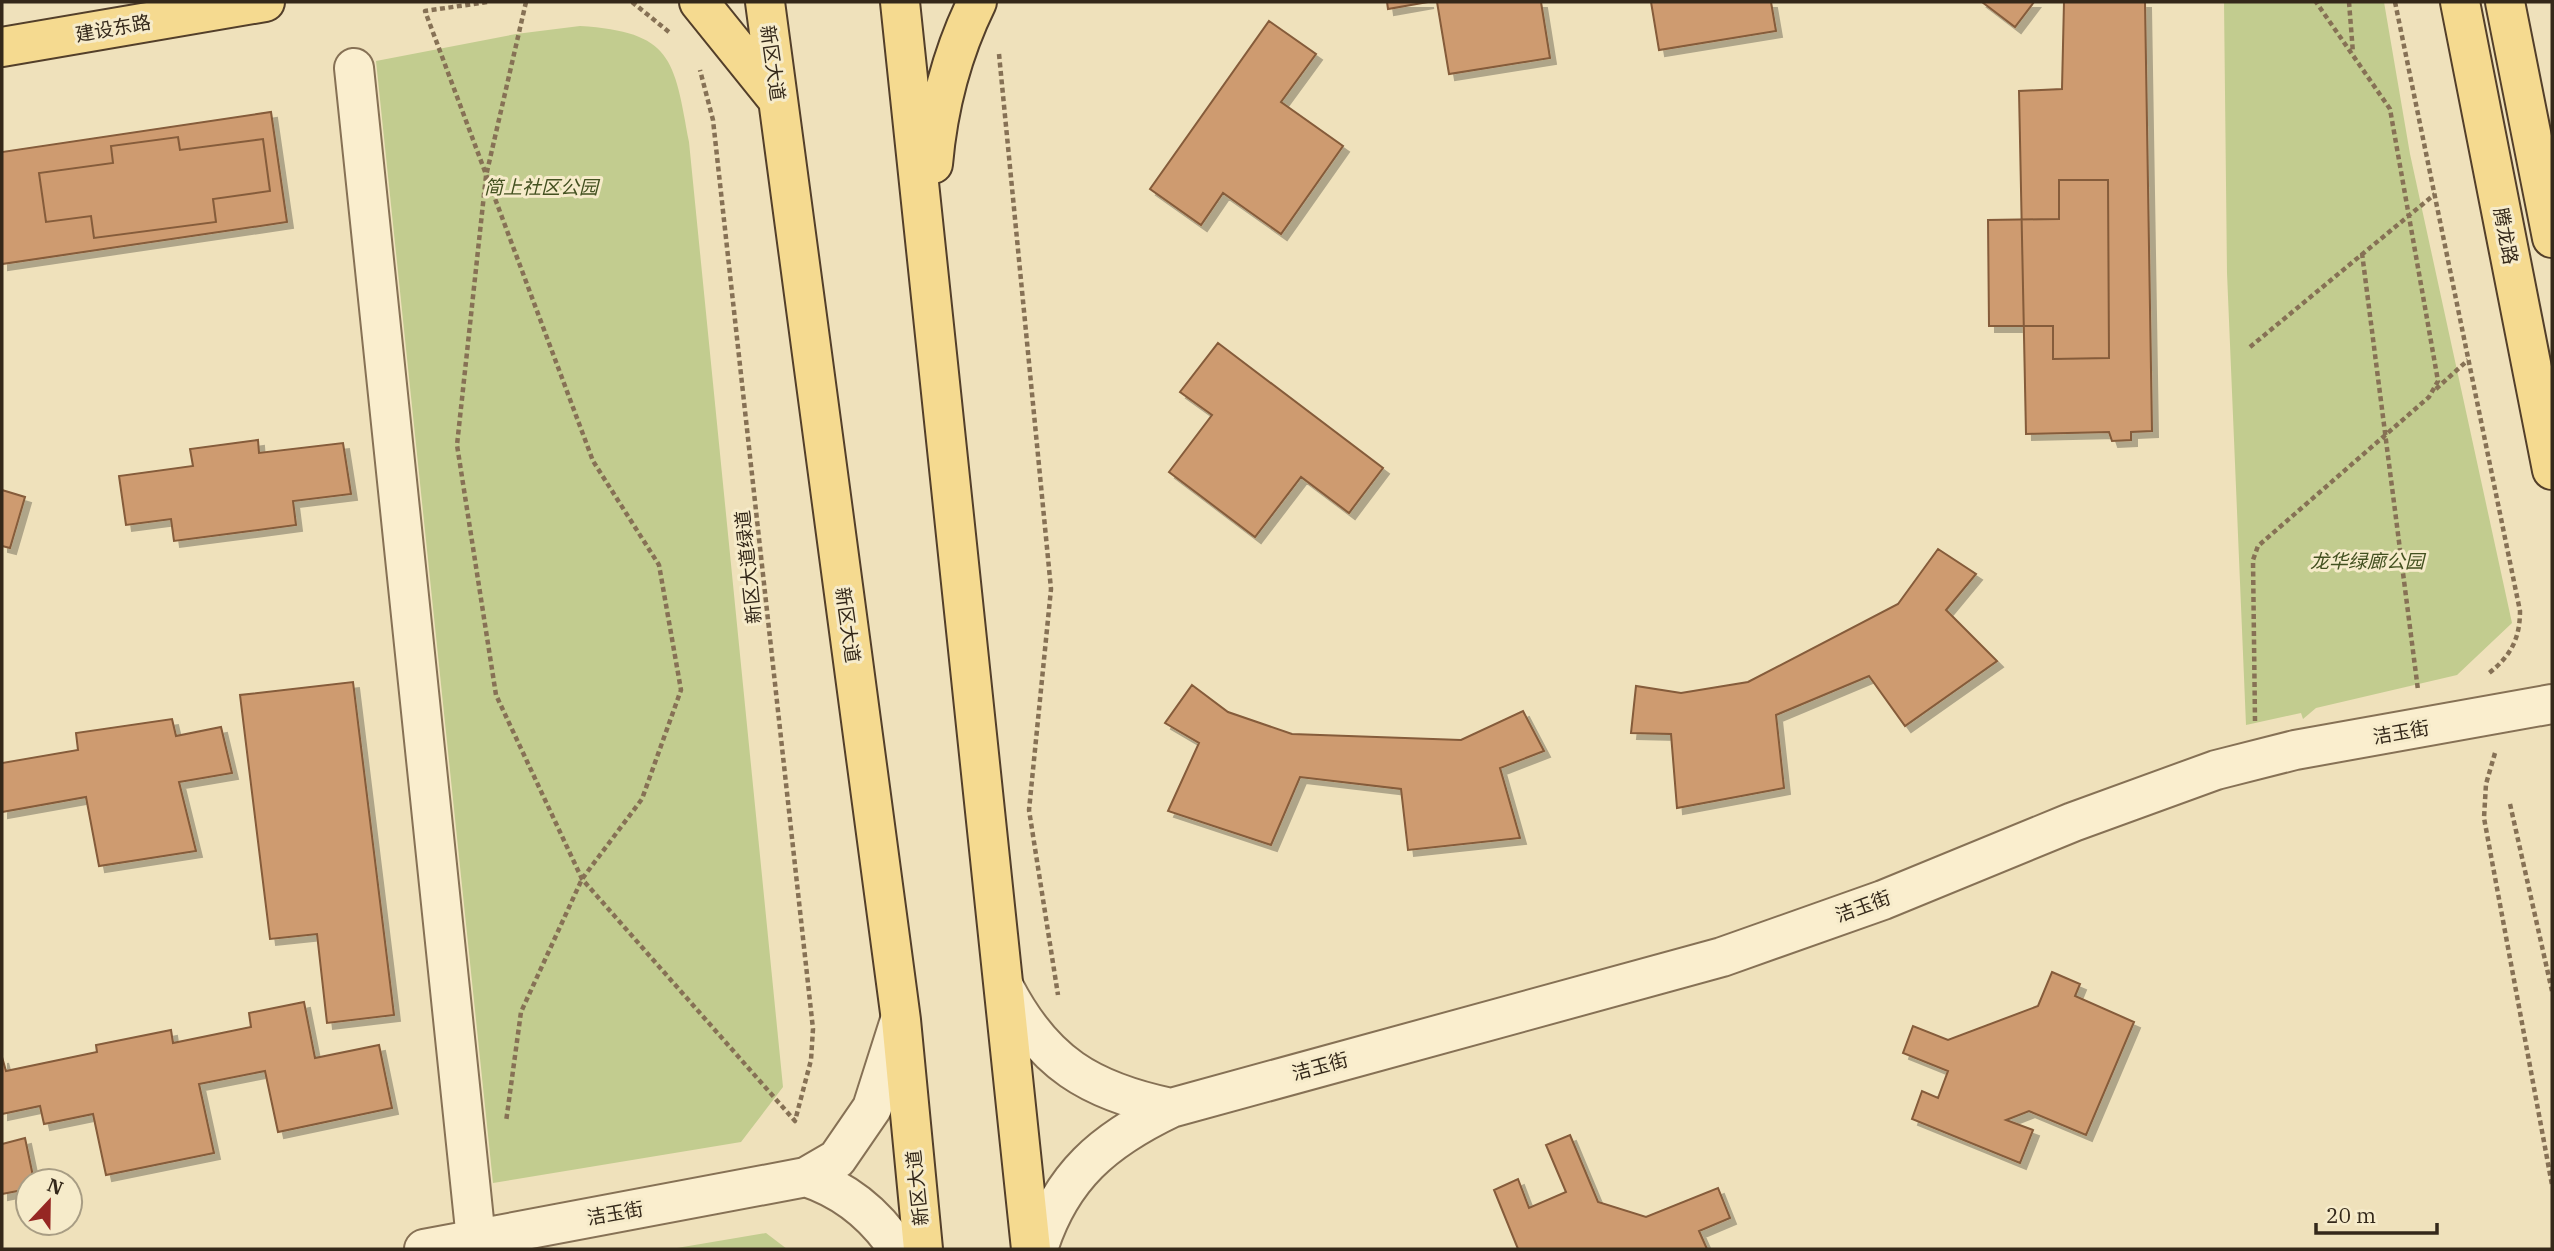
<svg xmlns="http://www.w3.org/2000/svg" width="2554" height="1251" font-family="'IBM Plex Serif','Noto Sans SC',serif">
  <defs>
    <filter id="shadow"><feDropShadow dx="6" dy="6" stdDeviation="0" flood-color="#0004"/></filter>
  </defs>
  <rect width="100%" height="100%" fill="#efe1bb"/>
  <path fill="#c2cc8f" d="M2224,2H2384L2410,154L2512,623L2457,675L2316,708L2303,719L2301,713L2246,725L2227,273Z
    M580,26C672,32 674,58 689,142L783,1087L741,1142L493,1183L376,61L516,34Z
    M766,1233L787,1249H671Z"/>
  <path fill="#ce9b6f" stroke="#855b3a" stroke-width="2" filter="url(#shadow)" d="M1387,2H1428L1388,9Z
    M1437,2H1541L1550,58L1449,74Z
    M1651,2H1771L1776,31L1659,50Z
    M1982,2H2034L2015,27Z
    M2064,2H2145L2152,431L2131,432V440L2112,441L2109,432L2026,434L2019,91L2062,89Z
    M1269,21L1316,54L1281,102L1343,146L1281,234L1223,193L1201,225L1150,189Z
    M271,112L287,222L2,264V152Z
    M178,137L180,150L263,139L270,191L213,199L216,222L94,238L91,216L46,222L39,173L113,163L111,146Z
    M2059,180H2108L2109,358L2053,359V326H1989L1988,220L2059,219Z
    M1218,343L1383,468L1349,513L1301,477L1255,537L1169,472L1212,415L1180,392Z
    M258,440L259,453L343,443L351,494L293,501L296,525L174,541L171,519L126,525L119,476L193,466L190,449Z
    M2,490L25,497L10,548L2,546Z
    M1938,549L1976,574L1946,610L1997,661L1905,726L1869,676L1776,715L1784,788L1677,808L1671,734L1631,733L1636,686L1681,693L1748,682L1898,604Z
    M353,682L394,1015L327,1023L317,934L270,939L240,695Z
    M1192,685L1228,712L1292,734L1461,740L1523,711L1544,751L1500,768L1520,838L1408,850L1401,789L1300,777L1271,845L1168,811L1199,743L1165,723Z
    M172,719L176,736L221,727L232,773L179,782L196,851L99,866L86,797L2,812V763L78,750L76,733Z
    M2052,972L2080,984L2075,996L2134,1022L2086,1135L2029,1111L2006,1120L2033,1130L2020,1163L1912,1119L1922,1091L1938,1098L1948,1071L1903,1053L1913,1026L1948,1040L2038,1006Z
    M304,1002L315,1058L379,1045L392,1108L278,1132L265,1071L199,1084L214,1153L106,1175L93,1114L44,1124L40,1106L2,1114V1057L6,1071L97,1052L96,1045L171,1030L173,1043L251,1027L249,1013Z
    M1570,1135L1598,1202L1646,1217L1718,1188L1730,1218L1699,1231L1707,1249H1518L1494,1190L1518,1179L1529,1208L1566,1192L1546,1145Z
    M25,1138L34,1181H28V1189L2,1194V1144Z"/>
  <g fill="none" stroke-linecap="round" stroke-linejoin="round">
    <defs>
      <path id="minor" d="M354,68L477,1249
        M1004,987C1043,1063 1090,1091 1171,1108
        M806,1177C845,1190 875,1214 898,1249
        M424,1249L806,1177L837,1159L872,1108L900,1020
        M1038,1249C1061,1176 1104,1140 1171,1108L1722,957L1883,900L2073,822L2216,770L2295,750L2552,704"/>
      <path id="major" d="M699,2L778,100
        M765,2L901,1020L923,1249
        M900,2L1031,1249
        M2460,2L2552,470
        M2505,2L2552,238
        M2,47L265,2
        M933,164C938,107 952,53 977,2"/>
    </defs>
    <use href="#minor" stroke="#867155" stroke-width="42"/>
    <use href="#major" stroke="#533f2a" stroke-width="42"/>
    <path stroke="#867155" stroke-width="4.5" stroke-dasharray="5 3.5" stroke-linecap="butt" d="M487,2L425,11L593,461L659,565L681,690L642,799L582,879L521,1012L506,1122
      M526,2L486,176L457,445L496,695L582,879L795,1121L811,1060L813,1029L713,120L700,70
      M632,2L669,32
      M2349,2L2353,53
      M2395,2L2520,611C2520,638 2511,656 2489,673
      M999,54L1051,589L1029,810L1058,995
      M2362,253L2418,690
      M2250,347L2435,194
      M2436,389L2468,360
      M2255,721L2253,560L2258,546L2429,397L2438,381L2390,109L2316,2
      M2495,753L2486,784L2484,818L2552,1185
      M2510,804L2552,991"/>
    <use href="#minor" stroke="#faeece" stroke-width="38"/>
    <use href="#major" stroke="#f5da90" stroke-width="38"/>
  </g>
  <g text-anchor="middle" stroke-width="6" stroke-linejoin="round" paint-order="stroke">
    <g font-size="19" fill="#34281a" stroke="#f6ebca">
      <text transform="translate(113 28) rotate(-10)" y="7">建设东路</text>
      <text transform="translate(773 63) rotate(82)" y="7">新区大道</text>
      <text transform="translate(2506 236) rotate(79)" y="7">腾龙路</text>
      <text transform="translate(748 567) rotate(-96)" y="7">新区大道绿道</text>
      <text transform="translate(848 625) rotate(82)" y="7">新区大道</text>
      <text transform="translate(2401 732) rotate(-10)" y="7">洁玉街</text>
      <text transform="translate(1863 906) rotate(-20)" y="7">洁玉街</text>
      <text transform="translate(1320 1066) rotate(-15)" y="7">洁玉街</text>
      <text transform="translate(917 1188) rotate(-96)" y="7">新区大道</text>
      <text transform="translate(615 1213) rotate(-10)" y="7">洁玉街</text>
    </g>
    <g font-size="19" font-style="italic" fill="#435120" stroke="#f6ebca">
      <text x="541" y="194">简上社区公园</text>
      <text x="2367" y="568">龙华绿廊公园</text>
    </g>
  </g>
  <rect width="2554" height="1251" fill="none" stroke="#34281a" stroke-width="7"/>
  <g transform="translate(49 1202) rotate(22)"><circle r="33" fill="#f6ebca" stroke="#a89d84" stroke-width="2"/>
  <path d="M0-5L12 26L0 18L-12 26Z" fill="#962723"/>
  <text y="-10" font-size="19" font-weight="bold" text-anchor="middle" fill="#34281a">N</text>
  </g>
  <path d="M2316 1223v10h121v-10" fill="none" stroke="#34281a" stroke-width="3.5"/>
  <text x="2326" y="1223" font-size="21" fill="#34281a" stroke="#f6ebca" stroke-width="5" paint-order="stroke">20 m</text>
</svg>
